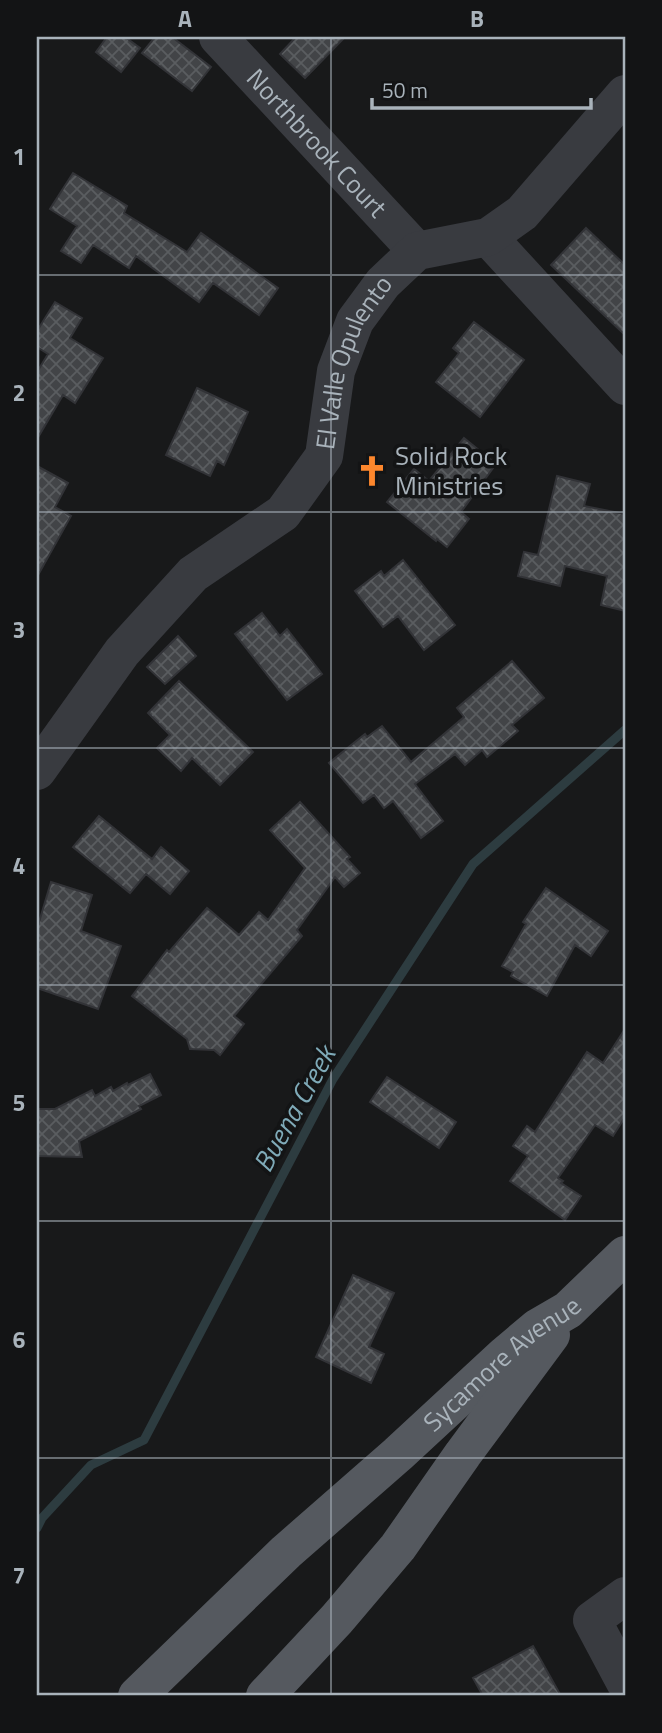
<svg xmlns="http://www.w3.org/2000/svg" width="662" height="1733" font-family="'Titillium Web',sans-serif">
  <defs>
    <pattern id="building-cross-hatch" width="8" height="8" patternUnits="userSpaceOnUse" patternTransform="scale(1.75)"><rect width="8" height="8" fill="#424447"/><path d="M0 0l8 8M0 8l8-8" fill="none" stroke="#5a5d60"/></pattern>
  </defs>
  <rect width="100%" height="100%" fill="#18191a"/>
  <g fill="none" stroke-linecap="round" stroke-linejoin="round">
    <path stroke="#2d3c40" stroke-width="9" d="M37,1528L42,1518L91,1465L144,1440L333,1079L473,864L625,730"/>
  </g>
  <path fill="url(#building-cross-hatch)" stroke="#323337" stroke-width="2" d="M107,37H125L140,48L121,72L96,52Z
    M155,37H172L211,67L192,91L142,53Z
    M296,37H345L305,78L280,54Z
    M73,173L127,206L124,213L187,252L201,233L278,288L259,315L213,283L199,302L136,256L129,268L93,245L81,263L61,251L77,226L50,209Z
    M586,228L625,265V335L551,265Z
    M55,302L82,318L70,338L103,358L75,403L63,395L37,439V372L48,354L37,347V331Z
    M474,322L524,360L480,417L436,382L459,353L453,348Z
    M197,388L248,412L224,465L217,461L210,476L166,455Z
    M464,438L496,464L461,512L469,519L447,547L437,539L436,541L387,502L414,469L429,481Z
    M37,466L68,483L55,507L71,516L37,577Z
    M557,476L590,484L584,506L625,514V611L601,605L607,576L565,566L560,586L518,576L524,552L538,555Z
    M403,560L455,625L424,650L398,616L383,627L355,591L381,571L384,576Z
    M262,613L280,636L287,629L322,674L287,700L235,634Z
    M178,636L196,656L165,684L147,667Z
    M512,661L544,698L512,725L518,731L487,757L482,750L465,765L455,754L415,784L443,821L421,838L393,801L384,808L374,795L363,803L329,763L365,734L367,737L382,726L411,762L464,717L457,708Z
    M179,681L253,752L220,785L192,758L181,771L157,748L170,735L148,713Z
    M300,802L350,857L347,859L360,873L344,887L335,877L297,930L302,936L234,1016L244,1024L220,1055L214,1050L190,1049L187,1039L132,996L167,950L169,952L207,908L239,935L259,912L268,920L305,868L270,830Z
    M99,816L152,859L161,847L189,871L170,894L146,874L130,893L73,847Z
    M51,882L92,895L81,931L121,946L98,1009L37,988V929Z
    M546,888L608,931L591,956L575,945L547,996L511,976L513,972L502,966L526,924L523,922Z
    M625,1029V1117L613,1136L595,1125L558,1178L563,1181L561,1183L581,1196L565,1220L510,1181L528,1156L513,1146L527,1126L535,1132L587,1052L603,1063Z
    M150,1074L161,1095L139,1106L141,1109L79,1141L82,1157L37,1156V1109H55L92,1090L95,1096L111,1087L113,1091L127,1083L128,1085Z
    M387,1077L456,1122L439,1148L370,1102Z
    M353,1275L394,1293L369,1347L384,1354L371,1383L316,1357Z
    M533,1646L561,1696H483L473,1678Z"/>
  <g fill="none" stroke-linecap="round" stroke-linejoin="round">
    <g stroke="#393b40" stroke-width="38">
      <path id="s1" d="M218,37L417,251"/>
      <path d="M488,237L625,386"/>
      <path id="s2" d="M37,771L122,652L193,574L283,513L324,456L336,371L355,321L383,283L417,251L488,237L522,213L625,94"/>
      <path d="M625,1596L592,1620L625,1682"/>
    </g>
    <g stroke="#55595f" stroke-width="38">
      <path id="s3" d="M137,1696L286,1552L398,1454L505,1355L537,1328L568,1310L625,1255"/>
      <path d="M265,1696L337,1619L398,1547L463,1454L551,1335"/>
    </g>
  </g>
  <path fill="none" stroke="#a9b3bb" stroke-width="2" stroke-opacity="0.55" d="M331,37V1696M37,275H625M37,512H625M37,748H625M37,985H625M37,1221H625M37,1458H625"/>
  <defs>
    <symbol id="church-bare" viewBox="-9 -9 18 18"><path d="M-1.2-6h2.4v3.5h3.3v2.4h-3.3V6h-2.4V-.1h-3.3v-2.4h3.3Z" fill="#fd872d" stroke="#131415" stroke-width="2.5" paint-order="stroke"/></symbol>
  </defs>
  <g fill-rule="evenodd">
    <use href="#church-bare" x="350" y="449" width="44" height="44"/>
  </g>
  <g text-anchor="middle" stroke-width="7" stroke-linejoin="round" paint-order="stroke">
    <g font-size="26" fill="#a9b3bb" stroke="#131415">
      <text dy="9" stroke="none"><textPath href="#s1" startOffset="145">Northbrook Court</textPath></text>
      <text dy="9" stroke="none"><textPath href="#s2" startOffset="530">El Valle Opulento</textPath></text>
      <text dy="9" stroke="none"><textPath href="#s3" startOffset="494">Sycamore Avenue</textPath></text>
    </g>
    <g font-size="26" fill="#a9b3bb" stroke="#131415" text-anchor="start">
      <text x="395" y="465">Solid Rock<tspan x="395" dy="30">Ministries</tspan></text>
    </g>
    <g font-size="28" font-style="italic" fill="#7faab8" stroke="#131415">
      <text transform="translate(294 1109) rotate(-61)" y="10">Buena Creek</text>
    </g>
  </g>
  <rect width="662" height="1733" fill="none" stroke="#131415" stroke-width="77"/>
  <path d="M372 98v10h219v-10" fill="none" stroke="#a9b3bb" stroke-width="3.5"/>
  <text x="382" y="98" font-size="21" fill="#a9b3bb" stroke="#131415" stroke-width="5" paint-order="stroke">50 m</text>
  <rect x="38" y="38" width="586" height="1656" fill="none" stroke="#a9b3bb" stroke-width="2.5"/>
  <g font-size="23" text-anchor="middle" font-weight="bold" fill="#a9b3bb">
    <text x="185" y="27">A</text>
    <text x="477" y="27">B</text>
    <text x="19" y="165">1</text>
    <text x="19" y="401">2</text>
    <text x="19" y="638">3</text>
    <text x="19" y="874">4</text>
    <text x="19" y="1111">5</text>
    <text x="19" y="1348">6</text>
    <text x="19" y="1584">7</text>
  </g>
</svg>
